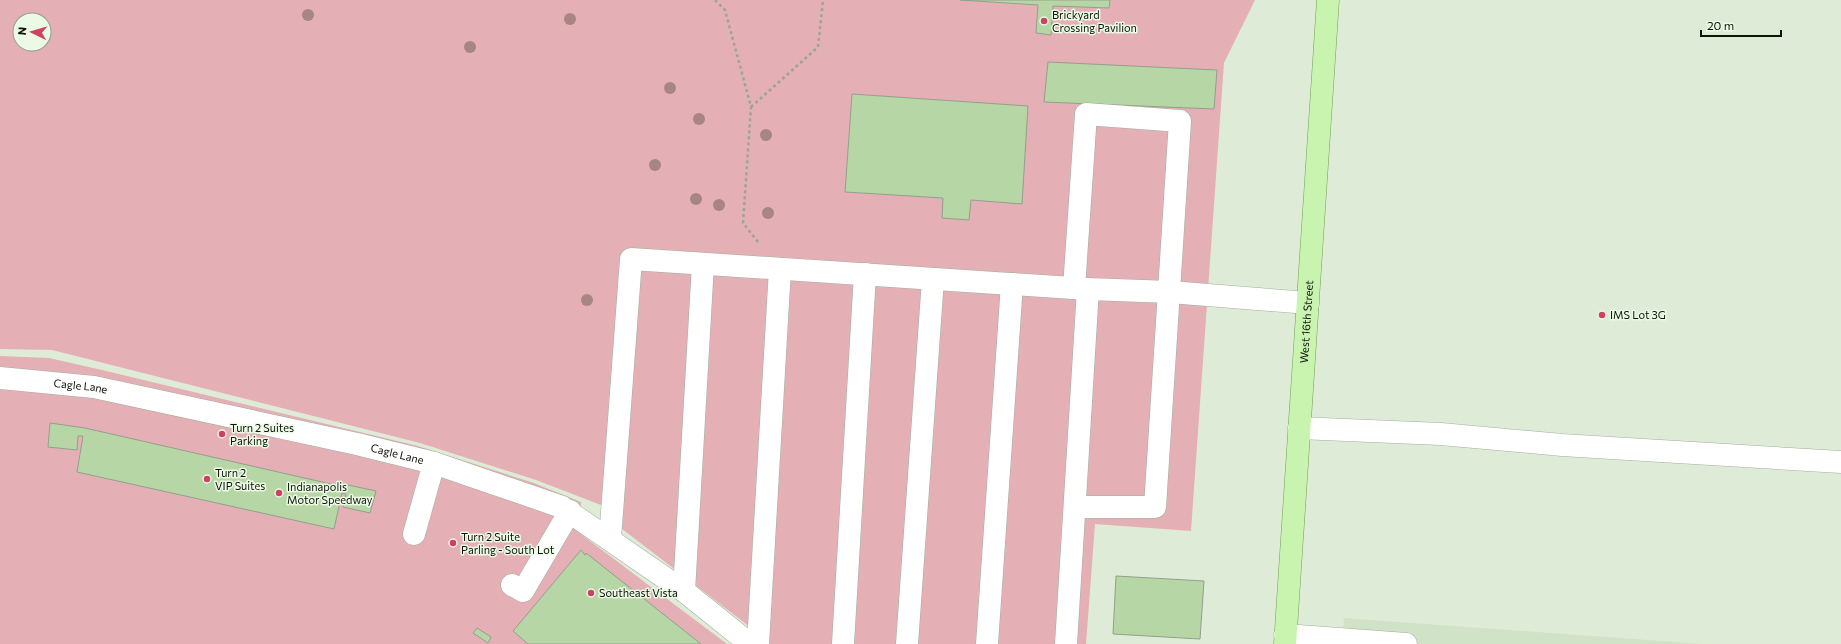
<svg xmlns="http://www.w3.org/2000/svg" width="1841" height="644" font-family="Commissioner,sans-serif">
  <rect width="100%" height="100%" fill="#deecd7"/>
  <path fill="#d0e3c7" d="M1344,618L1703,644H1342Z"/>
  <path fill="#e4b0b6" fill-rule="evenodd" d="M0,0H1255L1224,63L1191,531L1095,524L1086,644H766L750,627L613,522L614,510L536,480L420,443L52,350L0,349ZM20,20H44V44H20Z
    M0,356L49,358L102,370L418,446L534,483L581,502L578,532L727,644H0Z"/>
  <path fill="#b6d6a6" stroke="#93a08c" d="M960,0H1110L1109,8L1053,6L1051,35L1036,33L1038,5Z
    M1048,62L1217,70L1214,109L1044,102Z
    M852,94L1028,106L1022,204L971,200L969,220L942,218L943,198L845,192Z
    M50,423L85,428L344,487L348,485L376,491L370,513L343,507L346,494L342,493L334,529L77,472L83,436H78L77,450L48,447Z
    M581,550L585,555L586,553L701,644H528L513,631Z
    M1116,576L1204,581L1200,639L1113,634Z
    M477,628L491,637L488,643L473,633Z"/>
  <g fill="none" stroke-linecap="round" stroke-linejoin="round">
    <defs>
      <g id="minor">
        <path d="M1074,288L1086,114L1180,121L1155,507H1075"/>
        <path id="s1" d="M0,378L94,387L357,444L434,463L562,507L684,591L750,644"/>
        <path d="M1299,428L1441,434L1562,445L1841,462"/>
        <path d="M414,534L434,463"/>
        <path d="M610,539L631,259L1088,289L1170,292L1308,303"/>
        <path d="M512,585L523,591L570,511"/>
        <path d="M684,591L703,264"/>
        <path d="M1285,635L1406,644"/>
        <path d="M758,644L780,269"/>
        <path d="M843,644L865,274"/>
        <path d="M907,644L933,279"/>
        <path d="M987,644L1012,284"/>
        <path d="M1066,644L1088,289"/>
      </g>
      <g id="major">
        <path id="s2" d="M1285,644L1328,0"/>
      </g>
    </defs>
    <use href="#minor" stroke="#a1af9b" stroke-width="23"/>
    <use href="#major" stroke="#70a054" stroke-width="23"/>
    <path stroke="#9aa594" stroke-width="2.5" stroke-dasharray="3 3" stroke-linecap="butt" d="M715,0L725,10L751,107L743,223L758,242
      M751,107L818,47L823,0"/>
    <use href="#minor" stroke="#fff" stroke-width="22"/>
    <use href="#major" stroke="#c9f4b0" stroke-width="22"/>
  </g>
  <g fill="#a78583">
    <circle cx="308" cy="15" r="6"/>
    <circle cx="570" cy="19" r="6"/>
    <circle cx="470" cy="47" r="6"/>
    <circle cx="670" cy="88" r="6"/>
    <circle cx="699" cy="119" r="6"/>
    <circle cx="766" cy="135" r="6"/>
    <circle cx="655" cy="165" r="6"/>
    <circle cx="696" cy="199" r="6"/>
    <circle cx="719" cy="205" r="6"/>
    <circle cx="768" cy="213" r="6"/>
    <circle cx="587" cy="300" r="6"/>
  </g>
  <g fill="#d04062" stroke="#ebfae4" stroke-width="1.5">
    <circle cx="1044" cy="21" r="4"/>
    <circle cx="1602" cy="315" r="4"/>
    <circle cx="222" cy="434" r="4"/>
    <circle cx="207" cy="479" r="4"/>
    <circle cx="279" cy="493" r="4"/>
    <circle cx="453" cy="543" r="4"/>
    <circle cx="591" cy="593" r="4"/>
  </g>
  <g text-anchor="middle" stroke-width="3" stroke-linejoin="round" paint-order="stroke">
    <g font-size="11" fill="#0e130b" stroke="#ebfae4" text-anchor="start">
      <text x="1052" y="19">Brickyard<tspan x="1052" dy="13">Crossing Pavilion</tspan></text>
      <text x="1610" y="319">IMS Lot 3G</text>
      <text x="230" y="432">Turn 2 Suites<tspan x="230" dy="13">Parking</tspan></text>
      <text x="215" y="477">Turn 2<tspan x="215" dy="13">VIP Suites</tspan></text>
      <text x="287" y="491">Indianapolis<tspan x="287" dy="13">Motor Speedway</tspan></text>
      <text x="461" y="541">Turn 2 Suite<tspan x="461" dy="13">Parling - South Lot</tspan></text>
      <text x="599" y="597">Southeast Vista</text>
    </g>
    <g font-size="11" fill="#0e130b" stroke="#ebfae4">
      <text dy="4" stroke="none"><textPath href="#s2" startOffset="323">West 16th Street</textPath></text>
      <text dy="4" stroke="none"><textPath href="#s1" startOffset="81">Cagle Lane</textPath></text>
      <text dy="4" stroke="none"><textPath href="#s1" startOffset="405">Cagle Lane</textPath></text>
    </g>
  </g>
  <g transform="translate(32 32) rotate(275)"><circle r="19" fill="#ebfae4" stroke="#939e8d"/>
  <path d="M0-3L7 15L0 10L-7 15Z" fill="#d04062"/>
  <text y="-6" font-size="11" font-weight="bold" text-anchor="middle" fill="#0e130b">N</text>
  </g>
  <path d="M1701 30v6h80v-6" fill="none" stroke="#0e130b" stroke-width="2"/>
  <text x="1707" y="30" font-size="12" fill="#0e130b" stroke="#ebfae4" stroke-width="3" paint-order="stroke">20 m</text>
</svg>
